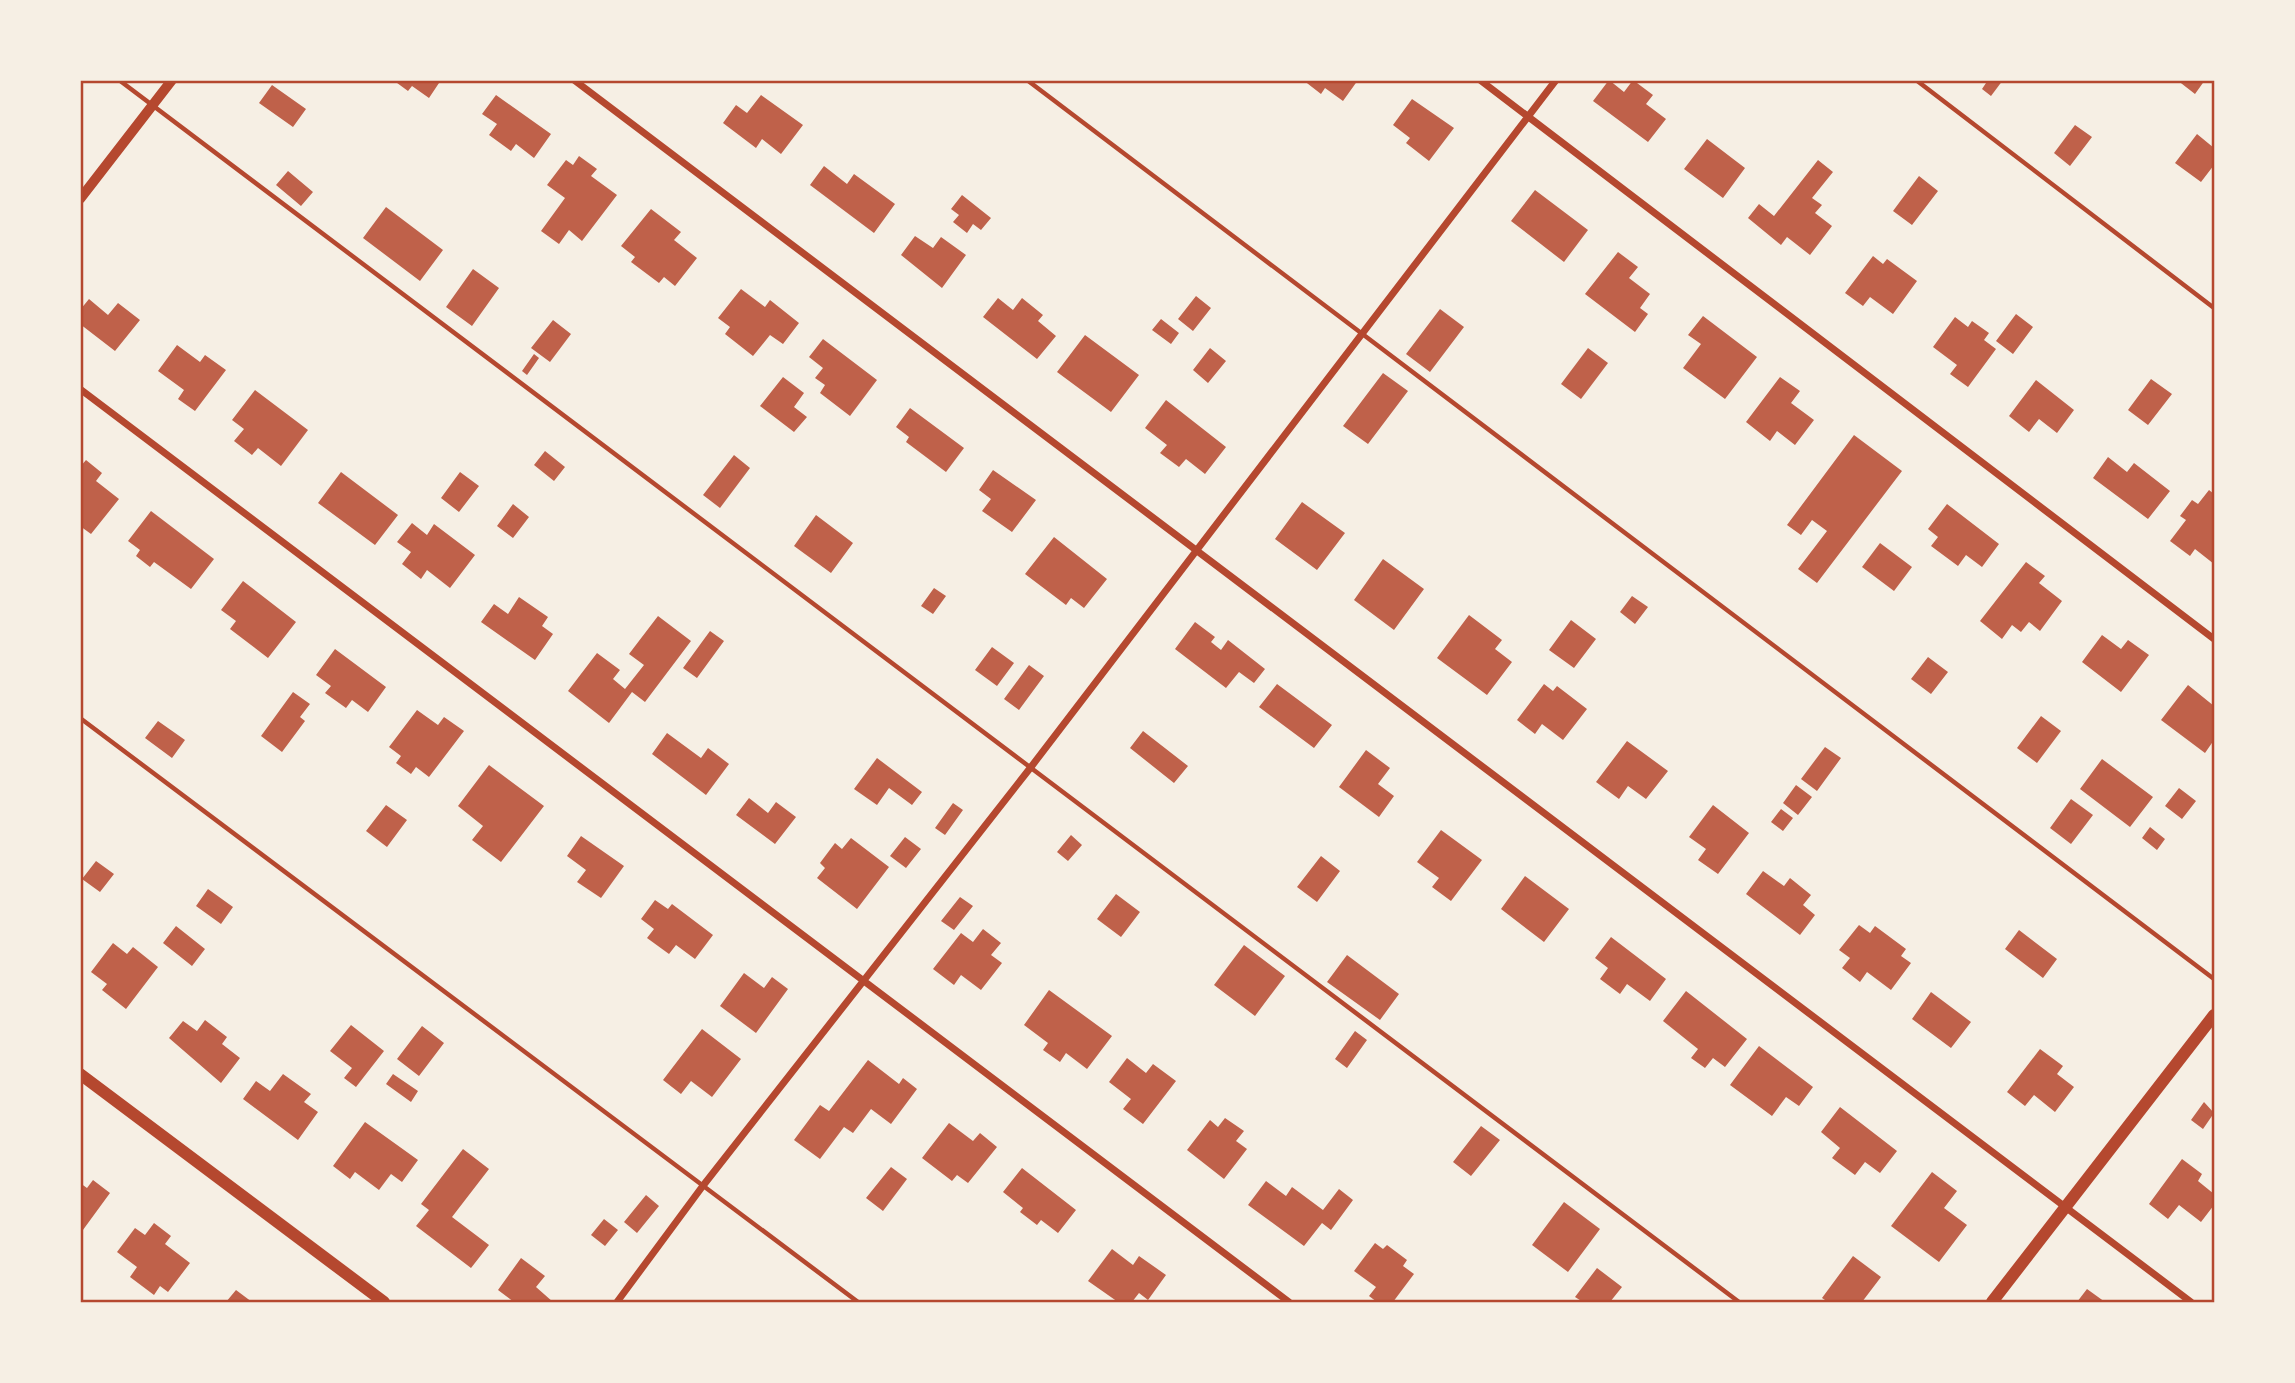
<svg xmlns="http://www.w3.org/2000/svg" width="2295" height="1383" font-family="Lato,sans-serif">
  <rect width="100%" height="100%" fill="#f6efe4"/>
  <path fill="#bf614a" d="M393,80H441L429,98L412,86L408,91Z
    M1303,80H1358L1343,101L1325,88L1321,94Z
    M1609,80L1624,92L1633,80L1653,95L1646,104L1666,119L1648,142L1593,101Z
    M1988,80H2003L1991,96L1982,89Z
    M2177,80H2205L2195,94Z
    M272,85L306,109L293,127L259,103Z
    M496,95L551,134L534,158L516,144L511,151L489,135L497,124L482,114Z
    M761,95L803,125L781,154L762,139L756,148L723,123L736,105L747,113Z
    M1412,99L1454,128L1429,161L1406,143L1410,138L1393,125Z
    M2075,125L2092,137L2070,166L2054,153Z
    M2197,134L2214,148V165L2201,182L2175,163Z
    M1707,139L1745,168L1723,198L1684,169Z
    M579,156L597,169L591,176L617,195L582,241L569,230L559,244L541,231L565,198L547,185L566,160L573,165Z
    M1818,160L1833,172L1812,198L1822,205L1815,213L1832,226L1810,255L1787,237L1781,245L1748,218L1759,204L1774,216Z
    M824,166L847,184L854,174L895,204L874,233L810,185Z
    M288,171L313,192L301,206L276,185Z
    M1919,176L1938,191L1912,225L1893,211Z
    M1535,190L1588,230L1564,262L1511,221Z
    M962,195L991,218L981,230L973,224L967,233L953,222L959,215L951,209Z
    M386,207L443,250L420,281L363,238Z
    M651,209L681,232L674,240L697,258L675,286L664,277L659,283L631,262L635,257L621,246Z
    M915,236L933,248L941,237L966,255L942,288L901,255Z
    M1618,252L1638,267L1629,278L1650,294L1640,308L1648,314L1635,332L1585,294Z
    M1873,256L1883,264L1887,259L1917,281L1893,314L1870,297L1863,306L1845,293Z
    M473,269L499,288L472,326L446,307Z
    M741,289L765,307L770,300L799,323L783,344L770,335L753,356L725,334L730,327L718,318Z
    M1196,296L1211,308L1193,331L1178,319Z
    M998,298L1013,310L1022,298L1043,315L1038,321L1056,336L1037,359L983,317Z
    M89,299L108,315L118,303L140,320L115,351L80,324V310Z
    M1440,309L1464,327L1430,372L1406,354Z
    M2016,314L2033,327L2013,354L1996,341Z
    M1703,316L1757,357L1725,399L1683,368L1701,344L1688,335Z
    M1955,317L1968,327L1972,321L1989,333L1984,340L1996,349L1968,387L1950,374L1957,365L1933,347Z
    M1161,319L1179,333L1171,344L1152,330Z
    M553,320L571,334L550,362L531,348Z
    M1085,335L1139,375L1111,412L1057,372Z
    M823,339L877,380L850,416L820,393L825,385L815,378L823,368L809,357Z
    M177,345L200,362L205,355L226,370L195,411L178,399L184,390L158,371Z
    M1210,348L1226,361L1208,383L1193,370Z
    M1588,348L1608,363L1581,399L1561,384Z
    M534,354L539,358L527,375L522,371Z
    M1383,373L1408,391L1368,444L1343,426Z
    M783,377L804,393L794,407L807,417L794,432L760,406Z
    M1780,377L1800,391L1791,403L1814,420L1795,445L1777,431L1770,441L1746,422Z
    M2151,379L2172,394L2148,425L2128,410Z
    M2036,380L2074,410L2057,433L2039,419L2029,432L2009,416Z
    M255,390L308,430L281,466L258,448L252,455L234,441L244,429L232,420Z
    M1166,400L1226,447L1205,474L1186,459L1179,467L1160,453L1167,445L1145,428Z
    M910,408L964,448L946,472L906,442L909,437L896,427Z
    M1854,435L1902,471L1817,583L1798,569L1827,531L1812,520L1801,535L1787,525Z
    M545,451L565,467L554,481L534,465Z
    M734,455L750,468L720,508L703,495Z
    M2108,457L2127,472L2134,463L2170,491L2148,519L2093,478Z
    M86,460L102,473L96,481L119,499L91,534L80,526V467Z
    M993,470L1036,500L1012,532L982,511L991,499L979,490Z
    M341,472L398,515L375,545L318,503Z
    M460,472L479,486L459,512L441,498Z
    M2209,490L2214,494V564L2195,549L2190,556L2170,541L2186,520L2180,516L2192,500L2198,504Z
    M1302,502L1345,533L1317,570L1275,539Z
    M513,504L529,517L513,538L497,526Z
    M1947,504L1999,544L1982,567L1966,555L1958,566L1931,546L1938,537L1928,529Z
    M151,511L214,559L191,589L154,562L150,567L136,556L140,550L128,541Z
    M816,515L853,543L831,573L794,546Z
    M412,523L427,535L434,524L475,555L450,588L427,570L421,579L402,564L411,552L397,542Z
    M1054,537L1107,579L1084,608L1071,598L1066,605L1025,574Z
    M1880,543L1912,567L1894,591L1862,567Z
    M1383,559L1424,589L1394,630L1354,600Z
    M2026,562L2045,576L2039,583L2062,601L2040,631L2029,622L2021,632L2012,625L2002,639L1980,621Z
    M243,581L296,622L268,658L230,629L236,621L221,610Z
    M934,588L946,596L933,614L921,606Z
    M1632,596L1648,607L1635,624L1620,612Z
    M519,597L548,617L542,626L553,634L535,660L481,622L494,604L508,614Z
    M1469,615L1502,640L1495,649L1512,662L1487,695L1437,658Z
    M658,616L691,641L645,702L632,692L609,723L568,691L597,653L620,670L613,679L625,689L644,665L629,654Z
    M1571,620L1596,639L1574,668L1549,650Z
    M1195,622L1215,637L1211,642L1221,650L1228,640L1265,669L1254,683L1239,672L1226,688L1175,649Z
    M710,631L724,641L697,678L683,668Z
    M2102,635L2121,649L2128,640L2149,655L2121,692L2082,662Z
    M992,647L1014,663L997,686L975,670Z
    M335,649L386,687L368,712L352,700L346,708L325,693L331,686L316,675Z
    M1928,657L1948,672L1931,694L1911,679Z
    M1029,665L1044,676L1019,710L1004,699Z
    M1277,684L1332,725L1314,748L1259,707Z
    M1544,684L1553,691L1557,686L1587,709L1563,740L1542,724L1535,734L1517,720Z
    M2188,685L2214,706V740L2205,753L2161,720Z
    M293,692L310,704L300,717L305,721L282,752L261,736Z
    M417,710L438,725L444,717L464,731L429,777L416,767L411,774L396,763L401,756L389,747Z
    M2041,716L2061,731L2037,763L2017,748Z
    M158,721L185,740L172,758L145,738Z
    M1143,731L1188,766L1174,783L1130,748Z
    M667,733L701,758L708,748L729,764L706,795L652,754Z
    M1627,741L1668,771L1646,799L1628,786L1619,799L1596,782Z
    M1825,747L1841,758L1817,791L1801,779Z
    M1366,750L1390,768L1378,784L1394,796L1379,817L1339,787Z
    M877,758L922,792L912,805L889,788L877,805L854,789Z
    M2102,759L2153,797L2130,827L2080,789Z
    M489,765L544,806L501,862L472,840L483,826L458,806Z
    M1796,785L1812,797L1798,815L1783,803Z
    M2179,788L2196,801L2182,819L2165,806Z
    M749,798L768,813L776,802L796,817L775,844L736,815Z
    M2071,799L2093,815L2071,844L2050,828Z
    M953,803L963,810L945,835L935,828Z
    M386,805L407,820L387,847L366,831Z
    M1713,805L1749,833L1718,874L1698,860L1706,849L1689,837Z
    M1781,809L1793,818L1783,831L1771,822Z
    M2150,827L2165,839L2157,850L2142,838Z
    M1441,830L1482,860L1451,901L1432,887L1439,878L1417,862Z
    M1071,835L1082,845L1068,861L1057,852Z
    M581,836L624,866L601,898L577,882L586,870L567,856Z
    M905,837L921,849L906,868L890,856Z
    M851,838L889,867L857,909L817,878L825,868L820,863L835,843L842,849Z
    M1321,856L1340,871L1317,902L1297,887Z
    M96,861L114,874L100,892L82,879Z
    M1763,871L1784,886L1790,878L1811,895L1803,905L1815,915L1800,935L1746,894Z
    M1525,876L1569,909L1544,942L1501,909Z
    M208,889L233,907L221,924L196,906Z
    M1116,894L1140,912L1121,937L1097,919Z
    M960,897L973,906L954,930L941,921Z
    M655,900L668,909L672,904L713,935L695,959L676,945L669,954L647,938L654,929L641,919Z
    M1859,925L1870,933L1875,926L1906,949L1901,956L1911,963L1891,990L1867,972L1860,982L1842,968L1850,958L1839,950Z
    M176,926L205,949L192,966L163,943Z
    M983,929L1001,943L991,955L1002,963L981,990L961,975L954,985L933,969L961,933L973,942Z
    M2019,930L2057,959L2043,978L2005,949Z
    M1611,937L1666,979L1650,1001L1627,984L1620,994L1600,979L1608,968L1595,958Z
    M113,943L127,954L133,947L158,967L126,1009L102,990L107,984L91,972Z
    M1244,945L1285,976L1255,1016L1214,985Z
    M1347,955L1399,994L1380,1020L1327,982Z
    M744,973L764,988L772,977L788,989L756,1033L720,1006Z
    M1049,990L1112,1036L1087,1069L1066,1053L1060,1062L1043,1050L1048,1043L1024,1025Z
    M1686,991L1747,1039L1725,1067L1713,1058L1705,1068L1691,1058L1698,1049L1663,1021Z
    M1931,992L1971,1022L1951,1048L1912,1019Z
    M205,1020L227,1037L222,1044L240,1058L221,1083L169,1038L183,1021L197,1031Z
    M351,1025L384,1051L356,1087L344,1078L352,1068L330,1051Z
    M422,1026L444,1043L419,1076L397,1059Z
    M702,1029L741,1059L712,1097L691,1081L681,1094L663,1080Z
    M1355,1031L1367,1040L1347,1068L1335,1059Z
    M1759,1046L1813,1087L1799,1106L1786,1097L1772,1116L1730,1085Z
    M2040,1049L2063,1066L2057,1074L2074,1087L2055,1112L2034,1095L2025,1106L2007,1092Z
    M1127,1058L1146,1073L1153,1064L1176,1081L1143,1124L1123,1109L1131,1099L1109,1082Z
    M868,1060L899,1084L903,1078L917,1089L891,1124L871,1109L853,1133L844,1127L820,1159L794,1140L820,1105L829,1111Z
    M283,1074L311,1094L304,1102L318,1112L298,1140L243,1099L256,1081L270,1091Z
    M393,1074L418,1091L411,1102L386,1084Z
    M2204,1102L2214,1113L2203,1129L2191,1120Z
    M1840,1107L1897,1151L1880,1173L1865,1162L1855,1175L1832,1158L1840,1148L1821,1132Z
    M1225,1118L1244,1131L1236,1141L1247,1149L1224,1179L1187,1150L1210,1120L1218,1127Z
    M365,1122L418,1160L402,1182L391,1174L379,1190L355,1172L350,1179L333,1166Z
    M949,1123L973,1141L980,1133L997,1147L968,1183L957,1175L952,1181L922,1158Z
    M1481,1126L1500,1140L1471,1176L1453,1162Z
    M463,1149L489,1169L452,1217L489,1245L471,1268L416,1226L429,1210L421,1204Z
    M2182,1159L2202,1174L2198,1181L2214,1194V1205L2201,1222L2179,1205L2168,1219L2149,1204Z
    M891,1167L907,1179L883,1211L866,1198Z
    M1022,1168L1076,1210L1058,1233L1041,1220L1037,1225L1020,1212L1023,1208L1003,1192Z
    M1932,1172L1957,1191L1944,1208L1967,1225L1939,1262L1891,1226Z
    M93,1180L110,1193L80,1234V1183L87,1188Z
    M1266,1181L1286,1196L1292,1187L1323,1210L1339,1189L1353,1200L1331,1230L1322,1223L1304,1246L1248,1205Z
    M646,1195L659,1206L637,1233L624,1222Z
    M1564,1202L1600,1229L1568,1272L1532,1245Z
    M604,1219L618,1230L605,1246L591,1235Z
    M154,1223L171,1236L165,1244L190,1263L168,1292L160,1286L154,1295L130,1277L137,1267L117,1252L135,1228L145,1235Z
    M1375,1243L1383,1249L1387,1245L1407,1260L1403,1266L1414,1274L1393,1302H1377L1369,1296L1376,1287L1354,1271Z
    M1112,1249L1133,1265L1139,1256L1166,1275L1148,1300L1139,1293L1132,1302H1118L1088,1281Z
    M1853,1256L1881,1277L1862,1302H1828L1822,1298Z
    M521,1258L545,1276L536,1287L553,1302H514L498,1290Z
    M1597,1268L1622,1287L1610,1302H1583L1575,1297Z
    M2087,1289L2105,1302H2077Z
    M236,1290L252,1302H226Z"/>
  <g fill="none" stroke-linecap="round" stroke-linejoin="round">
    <path stroke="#b5482f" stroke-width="4.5" d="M119,80L1739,1302
      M1027,80L2214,979
      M1916,80L2214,308
      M80,718L858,1302"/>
    <path stroke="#b5482f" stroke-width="7" d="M574,80L2191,1302
      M1480,80L2214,639
      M80,389L1289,1302
      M617,1302L702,1187L1031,767L1556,80"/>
    <path stroke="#b5482f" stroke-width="10" d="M80,199L172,80"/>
    <path stroke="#b5482f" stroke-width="12" d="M80,1074L384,1302
      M1992,1302L2214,1015"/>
  </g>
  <rect width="2295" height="1383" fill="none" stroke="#f6efe4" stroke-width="164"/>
  <rect x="82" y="82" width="2131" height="1219" fill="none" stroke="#b5482f" stroke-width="2.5"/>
</svg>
